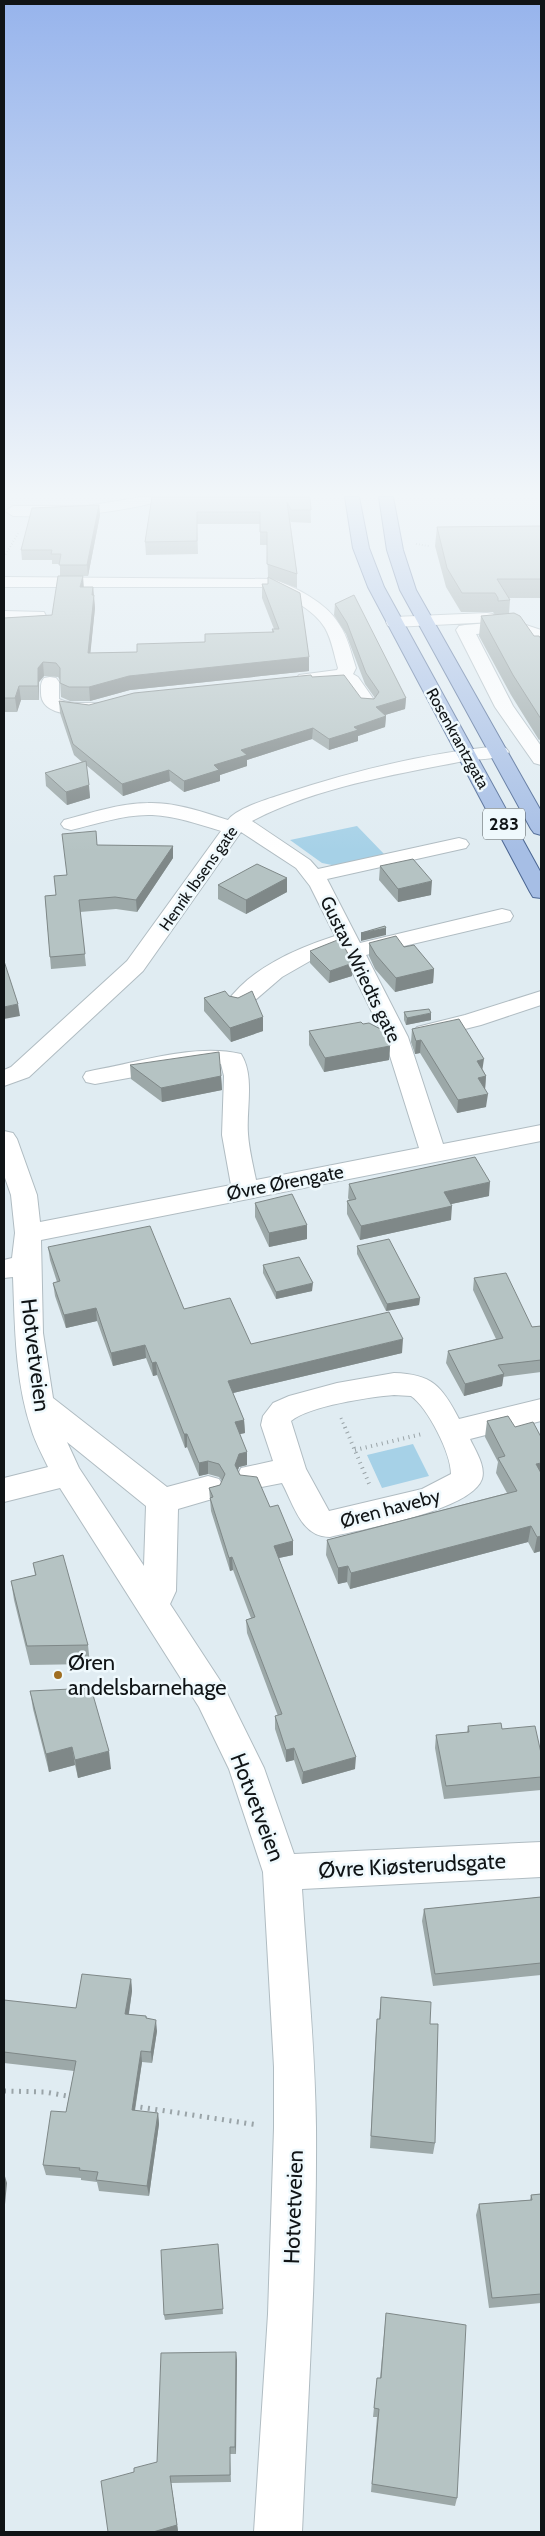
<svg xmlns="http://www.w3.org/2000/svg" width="545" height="2536" font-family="Cabin,sans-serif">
  <rect width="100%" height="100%" fill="#e0ecf2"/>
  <path fill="#a6d1e7" d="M357,826L385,855L337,866L322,863L290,840Z
    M413,1444L429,1476L382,1488L367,1455Z"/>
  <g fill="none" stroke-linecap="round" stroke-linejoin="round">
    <defs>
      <path id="minor" d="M142,497H166L164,500C114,514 65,518 13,516L5,511L13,506H87Z
        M4,577L272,579C295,587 326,602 339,624C348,637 351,653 356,668L353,674L358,677L377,704L374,708H362C357,701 352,691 346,685C335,675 312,686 299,683L296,679L299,675L337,670L338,668C334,655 332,640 325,628C314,609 284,594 264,587H4Z
        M4,611L44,612L46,616L44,620L4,621Z
        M487,613L493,614L495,618L493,622L394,627L388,626L386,622L388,618L394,617Z
        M514,621L541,630V641L512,631L476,634L513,706L541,746V765L534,763L495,707L456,630L459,626L465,625Z
        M50,677L56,678L59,682V699C72,706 87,701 101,704L104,708L101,712C84,716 41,718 41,693C41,688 40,683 44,678Z
        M499,746L506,748L509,752L506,756C492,759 478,759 464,761C393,775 317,787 252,821L310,860L318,869L459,838L466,840L469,844L466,848L327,879L360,943L502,909L510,911L513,916L510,921L366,955L408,1037L443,1144L541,1125V1141L41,1240L43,1333L53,1398L167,1487L208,1476L219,1479L224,1488L219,1497L178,1509L176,1591L170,1604L223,1685L264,1768L294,1854L541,1842V1877L302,1889C307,1968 315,2047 316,2127C317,2262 308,2397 302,2532H254L268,2314L274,2128V2067L263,1872L229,1769L199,1707L60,1488L4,1502V1478L48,1467C42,1454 35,1442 31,1428C15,1380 15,1327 13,1277L4,1278V1260L12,1258L15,1233L11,1195L4,1175V1131L13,1133L17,1139L37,1195L40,1222L231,1185L222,1135L224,1076L221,1064L189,1067L95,1084L86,1082L83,1077L86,1072L95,1070C140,1062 196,1043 241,1054C255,1076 246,1109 248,1134C249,1149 253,1165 256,1180L419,1148L384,1037L341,949L310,961L282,977L246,1008L238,1010L230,1008L226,1003C251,968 295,949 335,936L310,886L296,868L241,832L143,971L29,1077L4,1086V1070L11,1067L127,961L221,831C198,824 176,816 152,815C125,814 97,824 71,830L64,828L61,824L64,820C91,813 120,803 148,803C175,802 203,812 228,820C237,808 268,799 283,794C353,771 426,753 499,746ZM67,1442L146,1506L144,1566L79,1468Z
        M541,991V1005L481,1025L425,1039L417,1037L413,1032L417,1027L465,1015Z
        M394,1373C432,1374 442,1386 459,1419L541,1399V1421L470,1439C475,1450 486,1466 482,1479C471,1511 362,1529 330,1537C301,1537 294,1505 282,1483L252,1489L241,1486L237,1477L241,1468L273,1461L261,1425L263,1416L273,1403L289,1396L337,1383ZM394,1395L411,1396C428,1408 451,1453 451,1474L422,1489L329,1511L306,1469L291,1421C309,1406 370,1397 394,1395Z"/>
      <path id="major" d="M345,497H359L369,548L384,587L541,873V898L533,897L530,892L368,587L353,548Z
        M379,497H393L403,550L416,590L541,811V835L534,833L531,829L400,590L387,550Z"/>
    </defs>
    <use href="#minor" stroke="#b0bcc2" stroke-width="2"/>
    <use href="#major" stroke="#4b6692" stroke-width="2"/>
    <path stroke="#9aa4a8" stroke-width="2" stroke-dasharray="0.5 2.5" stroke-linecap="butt" d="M416,544L429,546
      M4,557L19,532"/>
    <path stroke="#9aa4a8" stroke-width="3" stroke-dasharray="1 4" stroke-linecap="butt" d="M341,1418L345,1428"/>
    <path stroke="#9aa4a8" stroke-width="4" stroke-dasharray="1 4.5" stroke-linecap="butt" d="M345,1427L370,1486
      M355,1450L422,1434"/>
    <path stroke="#9aa4a8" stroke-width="5" stroke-dasharray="2 5.5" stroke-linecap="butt" d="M4,2091L45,2092L73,2097
      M133,2106L258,2125"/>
    <use href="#minor" fill="#fff" fill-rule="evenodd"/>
    <use href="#major" fill="#a6bee5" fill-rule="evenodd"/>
  </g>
  <path fill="#9ca8a8" d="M152,497H310L311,523L291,522L290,520L297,574V588L268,577L267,545H260V524H197L198,554L146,555L145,542Z
    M99,505L100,515L88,576H60V564H52V560H22L21,550Z
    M541,526V598H509L510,600L509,614L534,636L541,639V739L539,740L511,695L479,636L481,616L495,615L493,612H461L446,587L435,546L437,527Z
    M262,584L309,671L130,690L90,701H70L61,697L60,680L58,677L44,676L39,682V700H21L17,712H4V618L52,615L84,587H93L95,608L90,653L137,652L272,632V629H274L262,598Z
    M335,604L406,698L405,709L385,715L386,716L385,727L358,736V741L329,750L312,739L247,760V766L220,775V781L184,792L170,781L123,796L86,765L90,798L67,805L46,786L45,773L82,762L74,755L60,713L59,701L89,705L312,677L361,698L374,699L375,698L365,684L346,634L334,615Z
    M97,845L173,846V858L137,912L116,909L80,912L86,966L51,969L45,896L56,895L67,875Z
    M380,866L431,895L398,902L379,880Z
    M287,878V892L246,914L218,899V885Z
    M369,943L404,947L434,969L433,983L395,992L375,969L369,956Z
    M310,951L353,963L352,976L329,983L310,963Z
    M229,996L238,998L263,1031L231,1042L204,1011V998Z
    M404,1012L431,1020L406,1025L404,1020Z
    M363,1024L390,1046L389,1060L324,1072L309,1045V1031Z
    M412,1029L483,1070L486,1076L485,1089L486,1107L457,1113L420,1053L415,1054L411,1042Z
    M130,1065L221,1076L222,1090L162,1102L131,1079Z
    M349,1184L489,1196L451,1204V1220L360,1240L347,1214V1201L349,1200L348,1198Z
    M255,1203L307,1239L269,1247L255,1217Z
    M357,1246L420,1298L419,1305L386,1311L357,1254Z
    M48,1247L184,1309L251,1344L402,1353L233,1393L244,1420L245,1433L240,1434L247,1465L239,1467L238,1470L240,1475L270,1507L293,1541V1555L279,1558L355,1769L302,1784L294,1760L286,1762L275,1729V1716H278L247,1633L246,1620L251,1618L233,1570L230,1571L211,1511L209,1488L220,1485L222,1481L219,1477L208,1474L199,1476L187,1447L185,1448L157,1375L153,1376L146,1358L113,1366L97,1321L66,1328L55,1296L53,1283L57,1282L50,1260Z
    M263,1265L312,1291L276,1299L263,1273Z
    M474,1278L532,1327L541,1326V1372L503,1377L502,1386L464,1396L446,1363L448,1351L496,1339L473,1290Z
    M508,1416L541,1551L534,1553L528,1542L350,1589L347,1582L338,1584L326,1555L327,1540L507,1493L496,1473L498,1462L485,1437L487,1421Z
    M33,1563L88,1645L90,1664L30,1665L14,1600L11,1581L35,1575Z
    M30,1691L111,1769L78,1778L75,1765L49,1772L33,1709Z
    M468,1726L502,1729L541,1753V1790L444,1799L435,1748L436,1735L467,1732Z
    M541,1897V1975L433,1986L422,1921L424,1909Z
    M131,1979L132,1991L129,2014L146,2016L147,2018L157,2031L152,2063L142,2062L135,2111L158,2113L159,2124L149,2196L99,2191L97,2182L81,2180V2178L46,2175L43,2165L66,2112L74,2071L4,2063V2003L76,2008Z
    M381,1997L430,2024L435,2143L433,2154L370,2148L376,2031L377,2019H379Z
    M541,2194V2303L489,2308L476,2215L479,2204L530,2200L531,2195Z
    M218,2244L223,2314L165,2320L164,2315Z
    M386,2313L457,2498L455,2506L371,2492L377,2417H373L377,2378H380Z
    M236,2352V2454H230L231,2482L171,2483L178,2531L134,2472L157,2462Z"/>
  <path fill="#7f8888" d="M99,505L100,515L88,576L87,565Z
    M83,576L84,589L80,587Z
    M93,587L95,608L89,667L88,653Z
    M309,657V671L130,690L90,701L89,687L129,676Z
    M43,662L44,676L39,682V700L38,686V668Z
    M19,686L21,700L17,712L15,698Z
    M406,698L405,709L375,718L376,707Z
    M386,716L385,727L358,736V741L329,750V739L354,727Z
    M313,728L312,739L247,760V766L220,775V781L184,792V781L241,750Z
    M169,770L170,781L123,796L122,784Z
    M89,785L90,798L67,805L66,792Z
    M173,846V858L137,912L136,900Z
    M287,878V892L246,914V900Z
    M432,881L431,895L398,902V889Z
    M386,928V935L361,941V933Z
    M353,963L352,976L329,983L330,971Z
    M434,969L433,983L395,992L396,978Z
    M18,1004L20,1016L4,1019V1007Z
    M431,1013V1020L406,1025L407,1018Z
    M263,1017V1031L231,1042L230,1028Z
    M421,1040L420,1053L415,1054L416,1041Z
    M390,1046L389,1060L324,1072L325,1058Z
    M484,1059L482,1072L477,1061Z
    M221,1076L222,1090L162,1102L161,1088Z
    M486,1076L485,1090L478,1078Z
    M488,1094L486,1107L457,1113L458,1100Z
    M490,1182L489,1196L442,1206L444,1192Z
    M452,1206L451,1220L360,1240L361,1226Z
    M307,1225V1239L269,1247V1233Z
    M313,1283L312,1291L276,1299V1292Z
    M420,1298L419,1305L386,1311L387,1304Z
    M96,1308L97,1321L66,1328L64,1315Z
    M403,1339L402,1353L229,1394L228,1381Z
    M145,1345L146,1358L113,1366L111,1353Z
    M156,1362L157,1375L153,1376L152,1363Z
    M504,1374L502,1386L464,1396L465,1384Z
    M244,1420L245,1433L235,1435V1422Z
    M184,1434H187V1447L185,1448Z
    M247,1452V1465L239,1467L235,1478V1465L239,1454Z
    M208,1461V1474L199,1476V1463Z
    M541,1463V1478L536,1464Z
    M531,1526L528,1542L350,1589L351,1573Z
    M541,1536V1551L534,1553L537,1537Z
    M293,1541V1555L274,1559V1546Z
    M232,1557L233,1570L230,1571L229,1558Z
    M348,1566L347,1582L338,1584V1568Z
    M72,1747L75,1765L49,1772L46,1754Z
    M294,1748V1760L286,1762V1750Z
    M109,1751L111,1769L78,1778L75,1760Z
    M356,1757L355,1769L302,1784L303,1772Z
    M131,1979L132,1991L127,2025L125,2014Z
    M156,2020L157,2031L152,2063L151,2052Z
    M141,2051L142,2062L133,2121L132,2110Z
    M158,2113L159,2124L149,2196L147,2186Z
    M4,2173L7,2183L4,2215Z
    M236,2352L237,2360L236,2454L235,2447Z
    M170,2476L178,2531L175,2532H153Z"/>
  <path fill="#b5c3c3" stroke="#7f8888" d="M152,497H310L311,510H291L287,502L297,574L267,564V532H260V512H197V541L145,542Z
    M99,505L87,565H59L61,554H51L52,550H21L32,508Z
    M541,526V579H497L510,600L498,601V598L495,593H462L447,568L437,527Z
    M58,576H83L80,587H93L92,595H94L88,653L137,652V644L205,642V634L274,632L272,629H279L262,584H268V577L300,593L309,657L129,676L89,687H69L60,683V668L56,663L43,662L38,668V686H19L15,698H4V618L52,615Z
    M354,595L406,698L376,707L386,716L354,727L358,730L329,739L313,728L241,750L247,755L214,765L219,770L184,781L169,770L122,784L73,744L59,701L89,705L134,693L311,675L312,677L344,675L361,698L374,699L379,692L366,673L347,623L335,604Z
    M514,613L520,616L534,636H539L541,639V719L513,675L481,616Z
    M86,761L89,785L66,792L45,773Z
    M96,831L97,845L173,846L136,900L115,897L79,900L85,954L50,957L45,896L56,895L54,876L67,875L62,834Z
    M413,859L432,881L398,889L380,866Z
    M257,864L287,878L246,900L218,885Z
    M385,926L386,928L361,933Z
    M396,936L404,947L414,945L434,969L396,978L376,955L369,943Z
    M340,939L353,963L330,971L310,951Z
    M4,961L18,1004L4,1007Z
    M225,991L229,996L238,998L252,991L263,1017L230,1028L204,998Z
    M429,1009L431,1013L407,1018L404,1012Z
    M459,1019L484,1059L477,1061L486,1076L478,1078L488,1094L458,1100L421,1040L416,1041L412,1029Z
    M361,1022L363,1024L369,1023L386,1032L390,1046L325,1058L309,1031Z
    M219,1052L221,1076L161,1088L130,1065Z
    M475,1157L490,1182L444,1192L452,1206L361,1226L347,1201L356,1199L349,1184Z
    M292,1194L307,1225L269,1233L255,1203Z
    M150,1226L184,1309L230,1298L251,1344L389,1312L403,1339L228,1381L244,1420L235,1422L247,1452L239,1454L235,1465L240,1475L257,1477L270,1507L278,1505L293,1541L274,1546L356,1757L303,1772L294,1748L286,1750L275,1716L282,1714L246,1620L255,1617L232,1557L229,1558L210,1498L213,1497L209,1488L220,1485L225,1474L219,1464L208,1461L199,1463L187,1434H184L156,1362L152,1363L145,1345L111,1353L96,1308L64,1315L53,1283L60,1281L48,1247Z
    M389,1239L420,1298L387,1304L357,1246Z
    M299,1257L313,1283L276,1292L263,1265Z
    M506,1273L532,1327L541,1326V1360L498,1365L504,1374L465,1384L448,1351L503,1338L474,1278Z
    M508,1416L515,1427L533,1422L541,1437V1463L536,1464L541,1473V1536L537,1537L531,1526L351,1573L348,1566L338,1568L327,1540L517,1491L498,1458L505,1456L487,1421Z
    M63,1555L88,1645L27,1646L11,1581L36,1575L33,1563Z
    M91,1688L109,1751L75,1760L72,1747L46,1754L30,1691Z
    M501,1723L502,1729L535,1726L541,1753V1777L446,1786L436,1735L469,1732L468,1726Z
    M541,1897V1963L435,1974L424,1909Z
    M82,1974L131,1979L125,2014L146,2016V2018L156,2020L151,2052L141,2051L132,2110L158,2113L147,2186L96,2180L98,2172L79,2170L80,2168L43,2165L51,2111L66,2112L76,2061L4,2052V2000L76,2008Z
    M381,1997L431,2002L430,2024H438L435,2143L371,2136L377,2019H380Z
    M541,2194V2294L492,2298L479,2204L532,2200L531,2195Z
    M218,2244L223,2309L164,2315L161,2250Z
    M386,2313L466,2325L457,2498L372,2484L379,2409L374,2408L377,2378H381Z
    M236,2352L235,2447H230V2475L170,2476L177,2525L153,2532H108L101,2481L134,2472V2468L157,2462L161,2353Z"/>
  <linearGradient id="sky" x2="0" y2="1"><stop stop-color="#97b4ec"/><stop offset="0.58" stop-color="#f1f6f9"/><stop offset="1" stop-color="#f1f6f9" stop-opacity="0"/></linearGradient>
  <rect width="545" height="852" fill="url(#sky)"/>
  <circle fill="#9f6e22" stroke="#eff9fd" stroke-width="2" cx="58" cy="1675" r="5"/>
  <g text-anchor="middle" stroke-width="5" stroke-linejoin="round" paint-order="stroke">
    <g font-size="16" fill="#101416" stroke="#eff9fd">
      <text transform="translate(458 738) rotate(61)" y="6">Rosenkrantzgata</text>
      <text transform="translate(198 878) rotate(-55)" y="6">Henrik Ibsens gate</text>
    </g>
    <rect fill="#eff9fd" stroke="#53595b" stroke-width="1" x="483" y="808.5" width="42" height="31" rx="4"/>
    <g font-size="18" font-weight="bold" fill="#101416">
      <text x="504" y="830">283</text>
    </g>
    <g font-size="19" fill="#101416" stroke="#eff9fd">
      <text transform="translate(361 969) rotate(64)" y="7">Gustav Wriedts gate</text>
      <text transform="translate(285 1182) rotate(-11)" y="7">Øvre Ørengate</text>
      <text transform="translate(390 1508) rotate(-15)" y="7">Øren haveby</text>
    </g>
    <g font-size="22" fill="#101416" stroke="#eff9fd">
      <text transform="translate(36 1355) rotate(83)" y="8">Hotvetveien</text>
      <text transform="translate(258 1807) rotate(69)" y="8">Hotvetveien</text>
      <text transform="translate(412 1865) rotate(-3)" y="8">Øvre Kiøsterudsgate</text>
      <text transform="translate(293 2207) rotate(-88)" y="8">Hotvetveien</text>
    </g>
    <g font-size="22" fill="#101416" stroke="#eff9fd" text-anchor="start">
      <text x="68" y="1670">Øren<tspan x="68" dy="25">andelsbarnehage</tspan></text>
    </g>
  </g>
  <rect width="545" height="2536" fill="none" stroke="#101416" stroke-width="10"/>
</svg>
